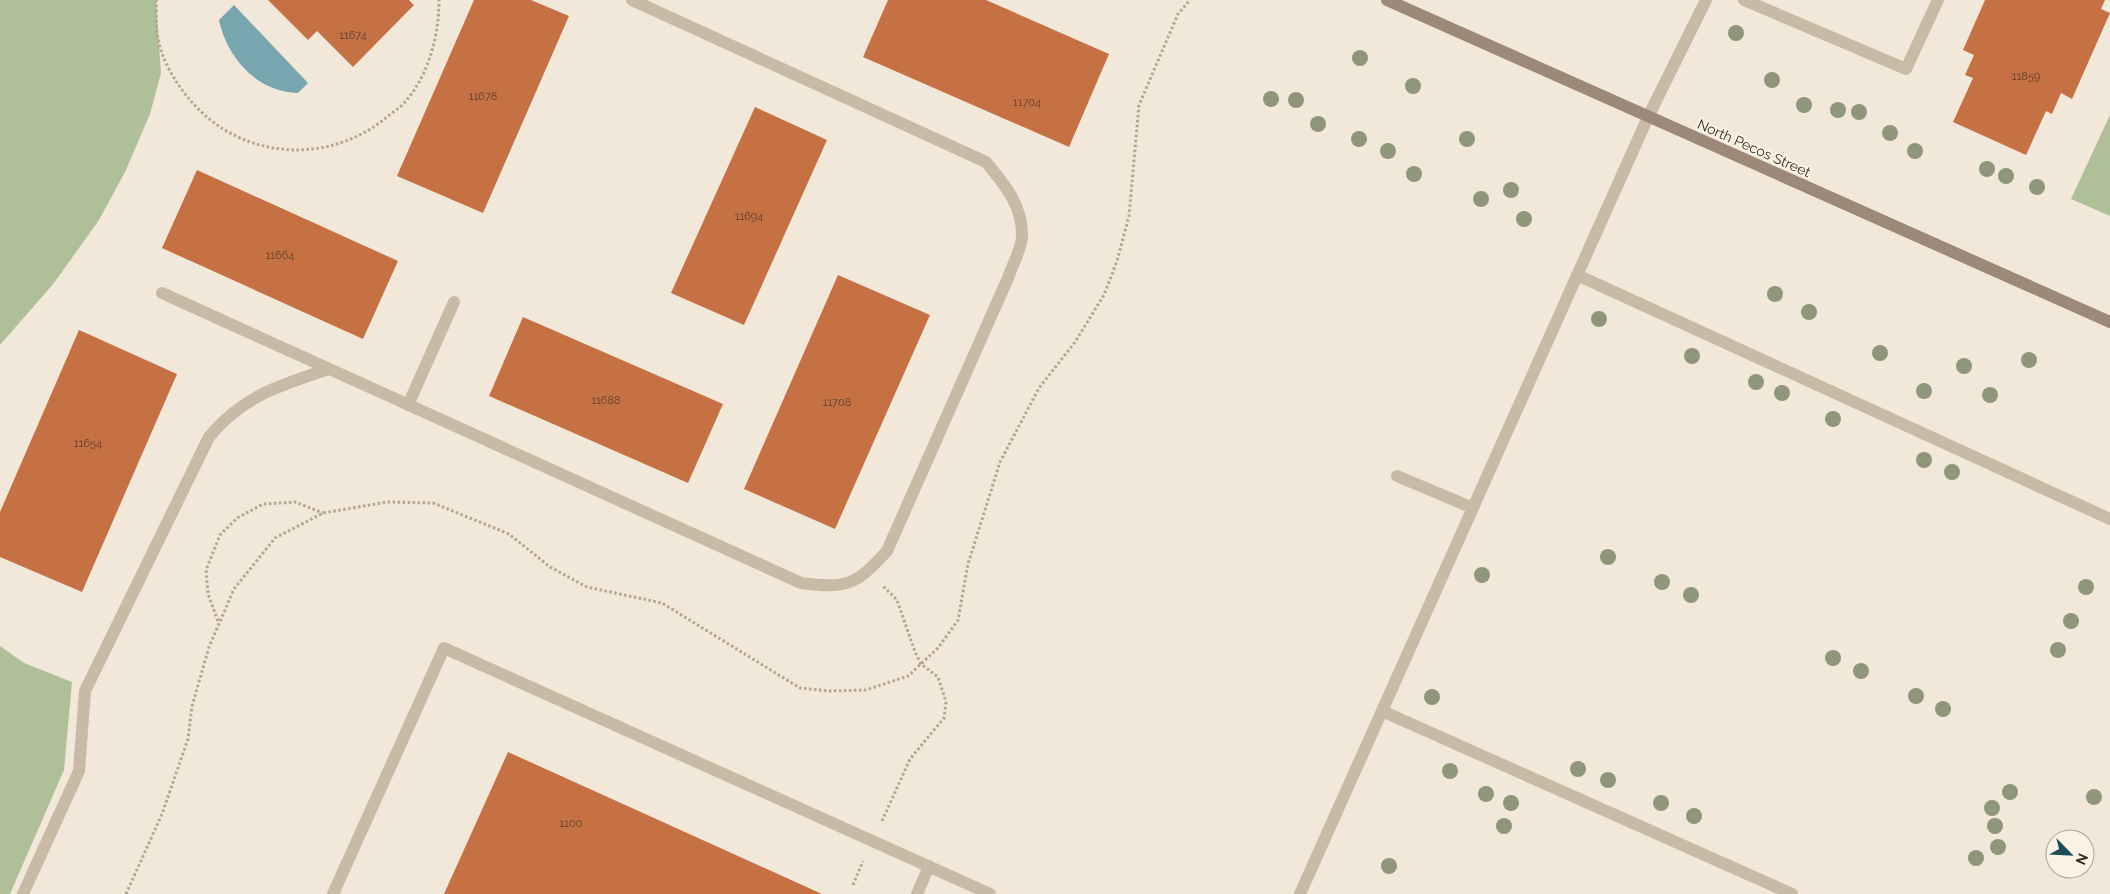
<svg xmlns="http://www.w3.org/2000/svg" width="2110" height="894" font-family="Raleway,sans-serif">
  <rect width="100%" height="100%" fill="#f1e8d9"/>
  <path fill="#afc099" d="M0,0H156L161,73L150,114L125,172L99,220L54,283L0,345Z
    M2110,115V216L2071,199Z
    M0,646L24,663L72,682L64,770L10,894H0Z"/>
  <path fill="#78a6ae" d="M234,5L308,83L298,93C257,92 227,58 219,20Z"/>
  <path fill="#c67143" d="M268,0H409L414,5L353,67L317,31L308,40Z
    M474,0H531L569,16L483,213L397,176Z
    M888,0H986L1109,54L1069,147L863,57Z
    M1985,0H2105L2101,9L2110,13L2072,99L2061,93L2052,114L2046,111L2026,155L1953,122L1973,78L1965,75L1974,55L1963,50Z
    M755,107L827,140L744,325L671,293Z
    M197,170L398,261L363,339L162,248Z
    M838,275L930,315L835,529L744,489Z
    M523,317L723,404L688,483L489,396Z
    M79,330L177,374L82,592L0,557V512Z
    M508,752L822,894H444Z"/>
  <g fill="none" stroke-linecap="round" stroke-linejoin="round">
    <path stroke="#b5a490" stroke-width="3" stroke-dasharray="2.5 2.5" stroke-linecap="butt" d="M156,0C157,12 155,26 158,38C162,61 176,84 191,101C241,160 328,166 387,117C393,112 400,108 405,102C429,75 439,35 439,0
      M218,621L208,594L206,570L220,535L237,518L263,504L295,502L323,513
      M882,821L910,759L944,718L946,702L938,677L921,664L915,652L897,600L883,586
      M853,885L863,861
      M126,894L162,814L188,739L192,706L209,647L234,589L275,538L323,513L387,502L433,503L509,534L550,567L587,587L662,603L800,688L829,691L866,690L908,676L938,648L958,620L968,564L1000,462L1039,388L1075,342L1104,295L1117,261L1129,216L1139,105L1178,14L1190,0"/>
    <path stroke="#c9baa5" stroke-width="12" d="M1744,0L1906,69L1938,0
      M1577,275L2110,519
      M162,293L801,583C847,589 856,585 887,551L1008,278C1012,266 1021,250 1022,237C1023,206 1005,185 986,162L632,0
      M408,405L454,302
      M1397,476L1473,508
      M1382,711L1792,894
      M23,894L79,771L85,691L209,437C242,396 281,385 329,369
      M333,894L444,648L990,894
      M917,894L929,866
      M1300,894L1648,117L1706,0"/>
    <path stroke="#9d8977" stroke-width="12" d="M1387,0L2110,322"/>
  </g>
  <g fill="#909679">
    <circle cx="1736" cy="33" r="8"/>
    <circle cx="1360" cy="58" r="8"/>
    <circle cx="1772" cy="80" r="8"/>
    <circle cx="1413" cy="86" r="8"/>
    <circle cx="1271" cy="99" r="8"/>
    <circle cx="1296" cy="100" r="8"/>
    <circle cx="1804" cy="105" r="8"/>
    <circle cx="1838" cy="110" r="8"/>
    <circle cx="1859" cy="112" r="8"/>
    <circle cx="1318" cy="124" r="8"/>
    <circle cx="1890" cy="133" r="8"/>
    <circle cx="1359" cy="139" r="8"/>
    <circle cx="1467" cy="139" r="8"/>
    <circle cx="1388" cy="151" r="8"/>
    <circle cx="1915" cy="151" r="8"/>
    <circle cx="1987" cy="169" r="8"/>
    <circle cx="1414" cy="174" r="8"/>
    <circle cx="2006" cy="176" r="8"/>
    <circle cx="2037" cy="187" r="8"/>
    <circle cx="1511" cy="190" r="8"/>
    <circle cx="1481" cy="199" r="8"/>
    <circle cx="1524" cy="219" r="8"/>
    <circle cx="1775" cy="294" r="8"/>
    <circle cx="1809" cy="312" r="8"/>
    <circle cx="1599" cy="319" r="8"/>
    <circle cx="1880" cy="353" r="8"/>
    <circle cx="1692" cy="356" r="8"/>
    <circle cx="2029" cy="360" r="8"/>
    <circle cx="1964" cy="366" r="8"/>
    <circle cx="1756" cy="382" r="8"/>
    <circle cx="1924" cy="391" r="8"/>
    <circle cx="1782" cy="393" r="8"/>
    <circle cx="1990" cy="395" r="8"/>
    <circle cx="1833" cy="419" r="8"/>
    <circle cx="1924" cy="460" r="8"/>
    <circle cx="1952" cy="472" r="8"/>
    <circle cx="1608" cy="557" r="8"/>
    <circle cx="1482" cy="575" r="8"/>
    <circle cx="1662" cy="582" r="8"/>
    <circle cx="2086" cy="587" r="8"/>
    <circle cx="1691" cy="595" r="8"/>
    <circle cx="2071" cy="621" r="8"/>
    <circle cx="2058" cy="650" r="8"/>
    <circle cx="1833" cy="658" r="8"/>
    <circle cx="1861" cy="671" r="8"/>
    <circle cx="1916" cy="696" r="8"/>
    <circle cx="1432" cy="697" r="8"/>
    <circle cx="1943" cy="709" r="8"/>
    <circle cx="1578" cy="769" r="8"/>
    <circle cx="1450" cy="771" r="8"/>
    <circle cx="1608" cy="780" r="8"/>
    <circle cx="2010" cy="792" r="8"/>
    <circle cx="1486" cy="794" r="8"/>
    <circle cx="2094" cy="797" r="8"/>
    <circle cx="1511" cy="803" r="8"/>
    <circle cx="1661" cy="803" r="8"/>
    <circle cx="1992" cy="808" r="8"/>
    <circle cx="1694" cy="816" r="8"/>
    <circle cx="1504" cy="826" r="8"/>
    <circle cx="1995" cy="826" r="8"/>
    <circle cx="1998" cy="847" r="8"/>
    <circle cx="1976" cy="858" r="8"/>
    <circle cx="1389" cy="866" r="8"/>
  </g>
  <g text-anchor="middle" stroke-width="4.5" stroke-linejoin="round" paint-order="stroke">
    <g font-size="11" fill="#593e2e">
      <text x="353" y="39">11674</text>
      <text x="2026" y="80">11859</text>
      <text x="483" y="100">11678</text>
      <text x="1027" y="106">11704</text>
      <text x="749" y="220">11694</text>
      <text x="280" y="259">11664</text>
      <text x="606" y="404">11688</text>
      <text x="837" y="406">11708</text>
      <text x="88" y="447">11654</text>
      <text x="571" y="827">1100</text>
    </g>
    <g font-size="14" fill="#352d27" stroke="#f9f2e5">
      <text transform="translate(1754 148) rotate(24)" y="5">North Pecos Street</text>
    </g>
  </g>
  <g transform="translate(2070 854) rotate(114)"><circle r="24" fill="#f9f2e5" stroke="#aba399"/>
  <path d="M0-4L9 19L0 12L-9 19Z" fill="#1c4c56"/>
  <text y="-8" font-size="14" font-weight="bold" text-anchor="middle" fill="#352d27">N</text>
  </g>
</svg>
